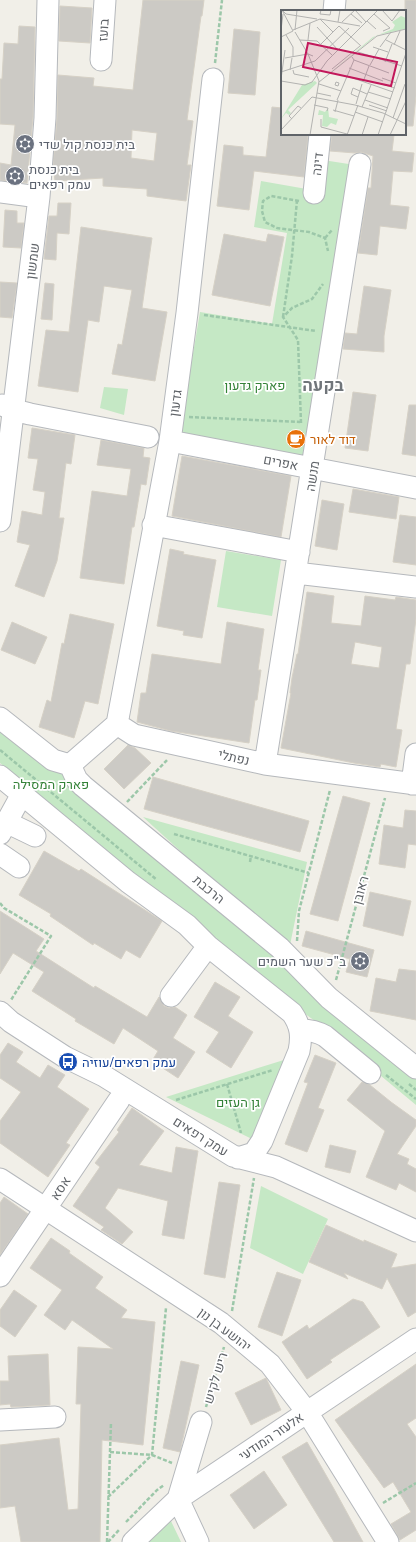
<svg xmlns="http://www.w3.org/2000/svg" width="416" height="1542" font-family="'Public Sans',Heebo,sans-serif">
  <rect width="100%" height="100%" fill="#f1efe8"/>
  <path fill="#c5e8c5" d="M323,160L355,165L308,458L179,436L200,312L272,324L287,233L254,227L261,181L318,191Z
    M104,387L128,389L124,415L100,408Z
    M226,551L281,560L272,616L217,607Z
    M0,729L40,763L63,769L416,1073V1105L315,1021L297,1008L0,763Z
    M143,817L307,862L290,945L234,900Z
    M287,1059L252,1139L166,1097Z
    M261,1186L328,1219L303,1274L250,1248Z
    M170,1519L181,1542H146Z"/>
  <path fill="#cccac5" stroke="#d6d1c6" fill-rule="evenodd" d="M143,0H204L202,16H201L187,120L193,121L187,165H191L186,201L147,196V189L103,186V178L55,181L53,165L57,119L58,75L94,78L93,86L133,90ZM132,130L157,133L154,161L131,158Z
    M405,0H416V96L413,126H405Z
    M60,6L92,8L90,43L59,41Z
    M19,26L35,27L33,117L27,183L0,180V163L11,165L15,125L0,124V79H2L4,43L18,44Z
    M234,29L260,32L255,95L228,93Z
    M272,107L282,108V134H308L304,177L254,171L249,210L217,206L224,145L243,147V155L266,157Z
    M332,134L394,135L392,151L414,153L412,172L393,171L390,205L409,207L406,229L380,226L377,255L358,253L368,188H371L373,156L361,152L355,153L330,151Z
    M58,203H71L69,234L57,233L56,260L44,259L49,216H57Z
    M5,210L17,211V223H24L21,248L3,247Z
    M81,227L152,238L142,308L167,312L155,381L112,374L118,344L122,345L132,290L104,286L99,322L88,320L78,392L38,386L46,330L69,332Z
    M224,234L266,242L268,234L284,237L270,306L212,295Z
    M0,282L17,283L12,318L0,317Z
    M45,283L54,284L52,320L41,319Z
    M364,286L391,290L384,336V352L343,349L345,333L357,334Z
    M353,392L376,395L368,451L345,448Z
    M409,405H416V456L402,454Z
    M32,428L75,435L71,464L66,463L59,518H64L57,561L44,597L15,586L30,545L17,542L22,511L42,515L45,492L33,490L38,459L28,458Z
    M101,440L144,448L143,457L150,458L146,485L141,484L134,527H132L124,584L80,578L92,491L127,496L131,469L97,465Z
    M182,456L291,476L281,537L172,516Z
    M353,489L399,497L396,519L349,512Z
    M322,500L344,504L337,550L315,546Z
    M400,515L416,517V565L393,562Z
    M170,549L184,552L183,554L216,560L202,638L183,635L184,631L157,626Z
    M307,592L334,596L331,623L361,626L365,596L395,600L396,597L416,600V619L410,664H406L396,729L402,730L396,767L381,764L380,767L354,763L281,748L291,693H290L292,678L297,654H298ZM355,642L382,647L379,668L351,664Z
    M70,614L114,624L98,704L85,701L74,738L39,727L47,700L51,702L62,643L64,644Z
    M12,622L47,637L35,664L1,650Z
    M227,622L264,629L258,670H261L257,700H255L249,743L171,731L137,722L141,693H146L152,654L221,664Z
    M128,745L135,748L151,763L124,789L104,769Z
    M153,777L309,821L300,852L144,809Z
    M343,796L370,803L338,921L310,914Z
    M405,810L416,811V845L408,844L405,868L379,864L384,825L403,828Z
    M44,851L79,871L81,869L162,921L140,958L126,950L121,959L94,943L93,945L50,916L51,914L19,895Z
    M370,892L411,901L403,936L363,926Z
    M0,911L44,939L36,951L94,988L95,986L147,1017L159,997L164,1006L169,1008L175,1007L187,1015L173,1038L195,1052L178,1078L152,1061L158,1051L123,1028L114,1044L75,1021L76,1019L32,991L44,972L13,953L0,974Z
    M306,931L374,950L367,977L346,972L350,959L302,946Z
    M399,969L416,971V1020L370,1011L376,978L396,982Z
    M215,982L240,997L228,1016L253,1032L231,1068L206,1052L219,1032L194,1017Z
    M8,1043L23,1052L16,1062L40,1078L48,1065L65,1075L57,1087L89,1109L66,1143L70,1145L48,1177L0,1143V1121L21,1092L0,1078V1055Z
    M315,1055L336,1063L318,1108L324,1110L307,1152L285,1144L308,1083L304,1082Z
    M362,1082L370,1085L391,1102L416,1120V1126L397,1154L409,1159L407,1164L416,1169V1192L399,1183L396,1190L366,1177L385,1131L347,1100Z
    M132,1108L164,1131L139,1165L172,1173L176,1147L198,1151L184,1239L162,1235L168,1201L118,1188L105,1208L133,1232L122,1244L101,1230L104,1227L73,1206L100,1167L95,1163L119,1132L117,1130Z
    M330,1145L356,1151L350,1173L325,1167Z
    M219,1182L240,1185L225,1278L204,1274Z
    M4,1197L28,1214L0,1255V1203Z
    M326,1225L364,1242V1240L397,1254L391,1268L416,1264V1312L408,1317L387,1278L382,1289L344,1273L348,1279L309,1262Z
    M51,1238L70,1251L69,1253L103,1277L95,1288L127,1310L121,1318L155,1322L143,1445L102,1440L100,1542H21L15,1506L0,1508V1445L59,1438L68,1510L78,1509L81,1404H76L78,1347L113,1349L72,1320L65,1330L44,1315L62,1290L30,1268Z
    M277,1272L301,1280L282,1336L258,1327Z
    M14,1290L37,1306L15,1337L0,1326V1310Z
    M353,1299L363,1302L380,1327L330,1360L332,1362L307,1379L282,1342L307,1325L309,1329Z
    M48,1354L50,1405L11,1407L10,1404L0,1405V1381H9L8,1356Z
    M181,1361L199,1365L180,1452L163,1448Z
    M416,1364V1418L407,1424L416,1437V1530L400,1540L391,1524L411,1512L393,1482L384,1488L335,1420Z
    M266,1378L281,1410L251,1425L235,1393Z
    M307,1442L334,1489L363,1542H334L282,1457Z
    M264,1471L287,1505L254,1529L230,1495Z"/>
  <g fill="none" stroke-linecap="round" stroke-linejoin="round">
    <defs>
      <path id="minor" d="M334,11L335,0
        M101,60L105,0
        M0,192L39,197
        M314,193L320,134
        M2,405L14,410L30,414L148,437
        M170,441L416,488
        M0,521L39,197L45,118L48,0
        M153,525L299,552
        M296,573L416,587
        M0,718L53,760L70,765
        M117,724L170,441L187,313L213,79
        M265,764L360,164
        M70,765L77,780L83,786L280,948L329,998L416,1068
        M70,765L117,724L134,735L265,764L416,784
        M0,776L128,882L187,925L208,946L233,966L292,1013C301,1026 302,1036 299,1051L262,1141L254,1153L238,1158
        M412,784L416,754
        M6,822L35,836
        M0,834L22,794
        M0,854L19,867
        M171,996L208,946
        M0,1012L11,1022L65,1057L104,1076L233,1156L276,1167L416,1231
        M301,1030C310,1030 316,1031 325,1036L370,1073
        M0,1179L221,1323L270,1364L307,1412L388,1542
        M0,1276L119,1100
        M0,1420L55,1417
        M133,1542L178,1499L416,1339
        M198,1542L178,1499L201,1422"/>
    </defs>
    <use href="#minor" stroke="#b5b8bc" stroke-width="23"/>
    <path stroke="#9cc7a9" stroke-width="2.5" stroke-dasharray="4 2" stroke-linecap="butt" d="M215,63L222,0
      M299,201L271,196L263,201L262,211L265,222L277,228L309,232L325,238L328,251
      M325,238L332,230
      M204,315L316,331
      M283,317L292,256L297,200
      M189,417L300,422
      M301,423L298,340L283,317L292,308L312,299L323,284
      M0,750L157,880
      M127,802L168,759
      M174,834L309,873
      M250,862L251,856
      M0,903L4,908L51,936L11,1000
      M297,941L299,911L330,790
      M336,980L385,798
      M386,1075L416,1099
      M227,1084L241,1133
      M409,1084L416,1090
      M176,1100L273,1070
      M232,1311L254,1178
      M206,1407L224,1347
      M110,1452L152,1455L172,1463
      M108,1497L152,1455L166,1308
      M383,1503L416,1483
      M126,1522L157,1490L164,1485
      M107,1542L111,1422
      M108,1542L119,1530"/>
    <use href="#minor" stroke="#fff" stroke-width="21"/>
  </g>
  <defs>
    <symbol id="synagogue-disc" viewBox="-11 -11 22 22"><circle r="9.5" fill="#6b7280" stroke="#fff"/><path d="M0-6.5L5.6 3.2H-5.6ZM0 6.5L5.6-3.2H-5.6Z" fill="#fff"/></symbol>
    <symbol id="cafe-disc" viewBox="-11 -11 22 22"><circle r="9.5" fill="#e8710a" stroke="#fff"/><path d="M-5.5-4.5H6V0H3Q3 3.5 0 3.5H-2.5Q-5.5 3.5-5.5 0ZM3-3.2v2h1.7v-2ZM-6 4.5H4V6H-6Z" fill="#fff"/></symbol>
    <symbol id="bus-disc" viewBox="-11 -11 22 22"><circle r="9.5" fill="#1a4fb4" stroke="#fff"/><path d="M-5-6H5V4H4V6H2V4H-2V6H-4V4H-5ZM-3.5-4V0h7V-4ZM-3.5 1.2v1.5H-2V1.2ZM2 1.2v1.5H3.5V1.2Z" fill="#fff"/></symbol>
  </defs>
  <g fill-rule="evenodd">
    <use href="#synagogue-disc" x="14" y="133" width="22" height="22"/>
    <use href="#synagogue-disc" x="4" y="165" width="22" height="22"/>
    <use href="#cafe-disc" x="285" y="428" width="22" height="22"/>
    <use href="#synagogue-disc" x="349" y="950" width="22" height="22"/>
    <use href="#bus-disc" x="57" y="1051" width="22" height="22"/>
  </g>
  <g text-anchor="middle" stroke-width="3.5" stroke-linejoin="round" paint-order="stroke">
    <g font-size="13" fill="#5f6368" stroke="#fff">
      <text transform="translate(103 30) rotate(-86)" y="5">בועז</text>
      <text transform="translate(317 164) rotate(-84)" y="5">דינה</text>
      <text transform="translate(32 261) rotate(-83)" y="5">שמשון</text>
      <text transform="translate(175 403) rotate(-82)" y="5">גדעון</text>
      <text transform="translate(281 462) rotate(11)" y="5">אפרים</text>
      <text transform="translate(312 476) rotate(-81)" y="5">מנשה</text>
      <text transform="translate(234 757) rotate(13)" y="5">נפתלי</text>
      <text transform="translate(209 889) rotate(39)" y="5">הרכבת</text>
      <text transform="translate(360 890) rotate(-75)" y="5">ראובן</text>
      <text transform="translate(201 1136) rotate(32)" y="5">עמק רפאים</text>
      <text transform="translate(60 1188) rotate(-56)" y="5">אסא</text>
      <text transform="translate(225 1329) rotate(37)" y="5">יהושע בן נון</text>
      <text transform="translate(215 1378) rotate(-73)" y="5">ריש לקיש</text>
      <text transform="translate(271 1436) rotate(-34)" y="5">אלעזר המודעי</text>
    </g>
    <g font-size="13" fill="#5b616d" stroke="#fff" text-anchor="start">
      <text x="39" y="149">בית כנסת קול שדי</text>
      <text x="29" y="174">בית כנסת<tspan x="29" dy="15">עמק רפאים</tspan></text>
      <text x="346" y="966" text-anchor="end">ב"כ שער השמים</text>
    </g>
    <g font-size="13" fill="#348238" stroke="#fff">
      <text x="255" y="390">פארק גדעון</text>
      <text x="51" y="789">פארק המסילה</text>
      <text x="238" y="1107">גן העזים</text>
    </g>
    <g font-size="13" fill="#c56008" stroke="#fff" text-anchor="start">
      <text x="310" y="444">דוד לאור</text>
    </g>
    <g font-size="13" fill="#164399" stroke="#fff" text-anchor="start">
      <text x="82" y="1067">עמק רפאים/עוזיה</text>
    </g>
    <g font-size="17" font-weight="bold" fill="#70757a" stroke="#fff">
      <text x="323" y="391">בקעה</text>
    </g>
  </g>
  <g transform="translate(281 10)">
    <rect width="125" height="125" fill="#f1efe8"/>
    <path d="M120,6L125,8V19L96,25L39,71L92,27L112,19L114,15L111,12ZM34,71L36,73L7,100L10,103L8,105L5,103L0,109L21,75ZM47,98L48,107L57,109L55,115L50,113L46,117L41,116L42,105H37L38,100L44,102Z" fill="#c5e8c5"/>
    <path fill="none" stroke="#b3b3b1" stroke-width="1" d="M1,0L5,4L36,9M1,0L12,21M40,0L39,4L49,5L50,0M74,0L85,12M101,0L111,11L119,0M70,4L81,13M93,4L109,18L102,21M39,9L52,22M86,11L95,19M57,12L59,0M61,12L74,0M36,17L57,40M0,20L2,4M12,20L39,9L79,16M14,20L16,0M14,22L27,44L38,71L29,125M5,25L12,37V47M0,27L12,21M19,30L36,31L51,45M27,30L29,13M105,30L125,40M40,34L58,16L80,36M113,35L119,21M92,37L107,42M99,37L110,22M77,42L121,56M4,48L27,44L32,46M73,50L108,63M104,52L111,34M89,55L98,39M68,58L102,71M51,59L79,36M9,60L11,48M12,60L13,64L28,67M0,62L34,51L68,18M66,66L112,82M101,68L115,73M0,69L4,40M0,71L24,75L31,72L46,51L97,0M38,72L96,26L125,19M55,72L58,73L57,76L54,75ZM82,72L88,56M97,73L114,78M38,74L60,81M87,82L110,89M36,83L50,86M77,87L70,84L72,78L86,84M56,90L73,50L71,47M84,90L107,98M75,94L81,74M33,95L47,98L46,101M88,95L106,101M81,97L90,75M52,100L73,106M54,102L57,90M74,102L102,112M112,108L124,74M11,109L8,106L17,96L20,98M40,109V117L66,124M0,120L31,87L74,95L102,103L125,114M66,125L77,95M81,125L87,107M97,125L125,43M109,125L125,91"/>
    <path fill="#c2185b" fill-opacity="0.15" stroke="#c2185b" stroke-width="2" d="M27,33L116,52L110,76L22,57Z"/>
    <rect width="125" height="125" fill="none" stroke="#5f6368" stroke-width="2"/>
  </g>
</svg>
